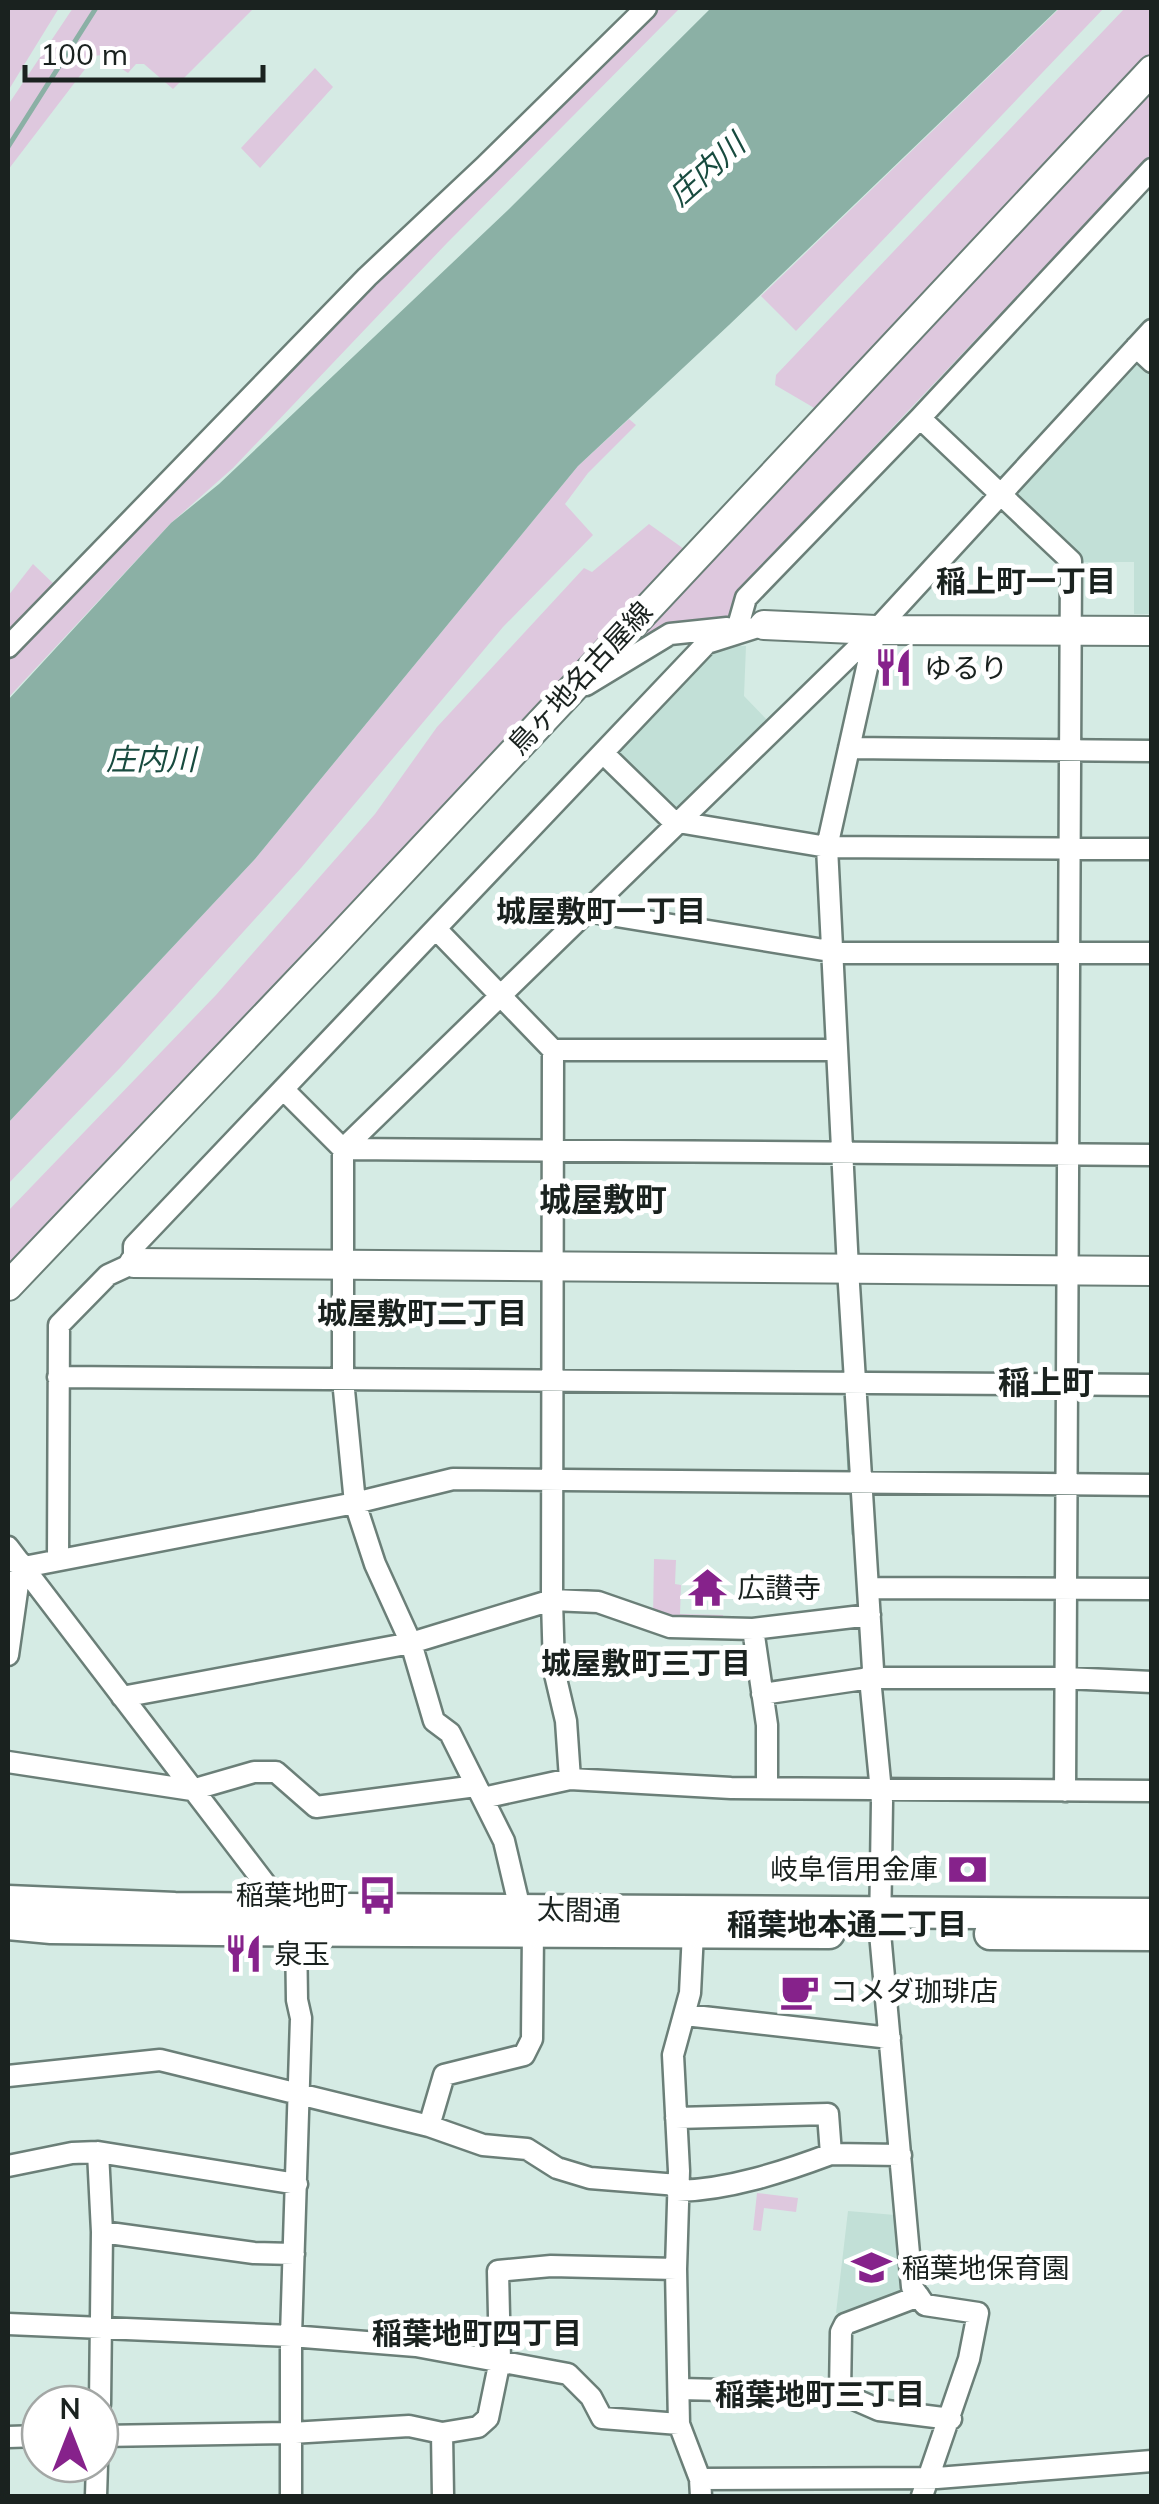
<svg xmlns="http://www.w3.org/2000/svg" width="1159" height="2504" font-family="Mulish,'Noto Sans JP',sans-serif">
  <rect width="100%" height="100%" fill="#d5ebe4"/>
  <path fill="#c2e0d7" d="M1131,361L1140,362L1151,373V614H1134V562H1083L1015,498V486Z
    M714,646H746L744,696L770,723L679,812H671L618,757L617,748Z
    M848,2211L895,2215L904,2298L846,2315L836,2313Z"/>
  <path fill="#dec8de" d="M8,8H59L8,91Z
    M73,8H254L173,89L144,64H136L128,73L101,55L95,56L8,170V105Z
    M654,8H680L447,243L233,468L171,523L8,698V657L335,320Z
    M1060,8H1104L796,331L761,296Z
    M1125,8H1151V53L816,409L775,385L776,375Z
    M315,68L333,87L260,168L241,148Z
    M1151,87V154L770,557L739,592L729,622H672L603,669Z
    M629,419L636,425L588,473L565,504L593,535L503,627L301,868L120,1068L8,1184V1123L255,859L578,466Z
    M649,524L684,549L163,1108L8,1266V1211L216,995L375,814L437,727L584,568L592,572Z
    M33,564L56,586L8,638V596Z
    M654,1559L676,1560L675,1584L681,1585L680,1614L723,1615V1624L653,1616Z
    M757,2193L798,2198L796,2212L764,2208L761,2231L753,2230Z"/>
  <path fill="#8bb0a5" d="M711,8H1059L729,325L578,466L255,859L8,1123V700L171,523L219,484L508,210Z"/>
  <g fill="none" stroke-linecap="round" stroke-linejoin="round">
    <path stroke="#8bb0a5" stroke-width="5" d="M8,147L96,8
      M846,1391L850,1472
      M852,1494L854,1534"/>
    <defs>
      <path id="street" d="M1152,330L876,630L343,1149L1152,1155
        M1136,347L1152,362
        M920,418L1071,561L1065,1791
        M738,626L746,598L920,418L1152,169
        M875,632L827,847L848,1269L873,1669L870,1678L882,1802L880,1933L912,2287L925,2305L978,2313L969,2359L922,2496
        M8,647L367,277L485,166L646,8
        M586,685L670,634L727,628
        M849,748L1152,751
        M603,753L676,824
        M678,822L827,847L1152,849
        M586,911L842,953H1152
        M436,929L553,1050L552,1600L554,1670L566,1721L570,1779
        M553,1050H836
        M283,1089L343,1149V1380L355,1503L375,1564L411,1643L434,1721L450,1733L504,1841L520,1909
        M58,1377L1152,1385
        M8,1547L283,1907L296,1931L297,2000L301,2018L291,2336V2496
        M58,1560L59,1325L108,1275L134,1263V1246L707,643L764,625
        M24,1567L355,1503L453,1479L1152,1485
        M868,1588L1152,1589
        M753,1629L767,1725V1788
        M8,1655L21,1563L14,1562
        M762,1694L870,1678H1065L1152,1682
        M122,1697L411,1643L552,1600L598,1602L670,1627L753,1629L870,1615
        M8,1762L192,1790L254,1772H276L316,1807L476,1786
        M483,1798L570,1779L731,1788L1152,1791
        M693,1932L690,1993L673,2055L679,2171L676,2269L679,2424L700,2479L701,2496
        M685,2015L890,2038
        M8,2076L160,2060L429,2126L483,2145L527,2149L557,2168L590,2178L678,2185
        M676,2118L828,2114L831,2154C783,2172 728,2190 677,2191
        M429,2126L444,2075L524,2055L532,2039L533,1931
        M98,2152L102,2232L100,2404
        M831,2154L901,2155
        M8,2166L72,2153L98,2152L297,2184
        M102,2232L254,2253L294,2254
        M8,2324L291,2336L416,2346L568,2374L591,2397L602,2418L679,2424
        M680,2389L840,2393L879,2410L951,2419
        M840,2393L841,2332L845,2324L919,2296
        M442,2433L478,2427L488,2418L500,2360L498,2271L551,2266L676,2269
        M100,2436L291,2433L409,2426L442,2433L443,2496
        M8,2437L40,2436
        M700,2479L937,2478L1152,2461
        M96,2496L97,2464"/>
      <path id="secondary" d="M764,625L876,630L1152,631
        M134,1263L1152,1271
        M8,1286L328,950L1152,70"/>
      <path id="primary" d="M8,1901L175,1908L1152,1914
        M8,1924L51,1928L216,1930L829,1933
        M990,1934L1152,1935"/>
    </defs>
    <use href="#street" stroke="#6b7f78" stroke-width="25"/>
    <use href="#secondary" stroke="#6b7f78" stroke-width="32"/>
    <use href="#primary" stroke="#6b7f78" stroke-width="35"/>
    <use href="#street" stroke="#fff" stroke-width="20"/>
    <use href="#secondary" stroke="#fff" stroke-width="28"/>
    <use href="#primary" stroke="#fff" stroke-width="30"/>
  </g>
  <defs>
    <symbol id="restaurant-bare" viewBox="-9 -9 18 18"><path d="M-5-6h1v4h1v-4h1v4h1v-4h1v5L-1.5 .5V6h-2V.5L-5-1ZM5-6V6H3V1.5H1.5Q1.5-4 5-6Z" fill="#86228b" stroke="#fff" stroke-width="2.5" paint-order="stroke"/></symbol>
    <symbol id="temple-bare" viewBox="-9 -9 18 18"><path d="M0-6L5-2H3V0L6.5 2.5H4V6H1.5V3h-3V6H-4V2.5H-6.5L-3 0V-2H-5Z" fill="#86228b" stroke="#fff" stroke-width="2.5" paint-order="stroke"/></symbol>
    <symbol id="bank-bare" viewBox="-9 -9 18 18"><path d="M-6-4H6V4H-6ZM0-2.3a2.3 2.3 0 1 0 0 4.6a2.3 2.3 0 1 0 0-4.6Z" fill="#86228b" stroke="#fff" stroke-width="2.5" paint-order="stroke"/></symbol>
    <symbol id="bus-bare" viewBox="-9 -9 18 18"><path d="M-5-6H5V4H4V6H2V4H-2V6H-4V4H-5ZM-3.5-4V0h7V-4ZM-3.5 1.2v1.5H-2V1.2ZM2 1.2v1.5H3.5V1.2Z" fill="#86228b" stroke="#fff" stroke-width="2.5" paint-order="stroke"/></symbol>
    <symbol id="cafe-bare" viewBox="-9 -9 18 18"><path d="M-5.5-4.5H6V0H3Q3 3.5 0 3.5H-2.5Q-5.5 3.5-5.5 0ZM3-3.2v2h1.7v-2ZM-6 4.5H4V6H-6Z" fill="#86228b" stroke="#fff" stroke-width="2.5" paint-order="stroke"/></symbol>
    <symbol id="school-bare" viewBox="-9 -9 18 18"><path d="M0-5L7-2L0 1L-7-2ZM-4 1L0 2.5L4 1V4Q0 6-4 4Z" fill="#86228b" stroke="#fff" stroke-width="2.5" paint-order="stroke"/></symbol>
  </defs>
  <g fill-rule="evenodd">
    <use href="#restaurant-bare" x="866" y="640" width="55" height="55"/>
    <use href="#temple-bare" x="680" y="1560" width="55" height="55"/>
    <use href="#bank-bare" x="940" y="1842" width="55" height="55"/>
    <use href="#bus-bare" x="350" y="1868" width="55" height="55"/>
    <use href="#restaurant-bare" x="216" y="1926" width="55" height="55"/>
    <use href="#cafe-bare" x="772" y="1964" width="55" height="55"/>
    <use href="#school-bare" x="844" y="2240" width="55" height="55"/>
  </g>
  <g text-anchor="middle" stroke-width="10" stroke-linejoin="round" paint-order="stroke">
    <g font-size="28" fill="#1a221f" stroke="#fff" text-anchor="start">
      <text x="924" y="678">ゆるり</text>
      <text x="737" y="1598">広讃寺</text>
      <text x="938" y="1879" text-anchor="end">岐阜信用金庫</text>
      <text x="348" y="1905" text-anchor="end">稲葉地町</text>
      <text x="274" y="1964">泉玉</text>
      <text x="830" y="2001">コメダ珈琲店</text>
      <text x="902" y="2278">稲葉地保育園</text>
    </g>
    <g font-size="28" fill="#1a221f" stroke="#fff">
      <text transform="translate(580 678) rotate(-47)" y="10">鳥ヶ地名古屋線</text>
      <text transform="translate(579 1910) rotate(1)" y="10">太閤通</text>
    </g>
    <g font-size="30" font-style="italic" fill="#184b3f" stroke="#fff">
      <text transform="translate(707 170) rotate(-42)" y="10">庄内川</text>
      <text x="151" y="770">庄内川</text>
    </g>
    <g font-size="30" font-weight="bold" fill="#1a221f" stroke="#fff">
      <text x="1026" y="592">稲上町一丁目</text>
      <text x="601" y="922">城屋敷町一丁目</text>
      <text x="422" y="1324">城屋敷町二丁目</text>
      <text x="646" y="1674">城屋敷町三丁目</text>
      <text x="847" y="1935">稲葉地本通二丁目</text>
      <text x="477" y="2344">稲葉地町四丁目</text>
      <text x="820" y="2405">稲葉地町三丁目</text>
    </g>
    <g font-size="32" font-weight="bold" fill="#1a221f" stroke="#fff">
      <text x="603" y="1211">城屋敷町</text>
      <text x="1046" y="1394">稲上町</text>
    </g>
  </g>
  <rect width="1159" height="2504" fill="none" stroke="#1a221f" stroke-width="20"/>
  <g transform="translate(70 2434)"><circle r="48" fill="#ffffff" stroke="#a3a7a5" stroke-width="2.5"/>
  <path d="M0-8L18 38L0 25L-18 38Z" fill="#86228b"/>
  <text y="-15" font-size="28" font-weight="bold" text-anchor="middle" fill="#1a221f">N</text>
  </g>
  <path d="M25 65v15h238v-15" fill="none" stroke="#1a221f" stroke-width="5"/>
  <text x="40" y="65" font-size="30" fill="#1a221f" stroke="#ffffff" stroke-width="8" paint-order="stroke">100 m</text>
</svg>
